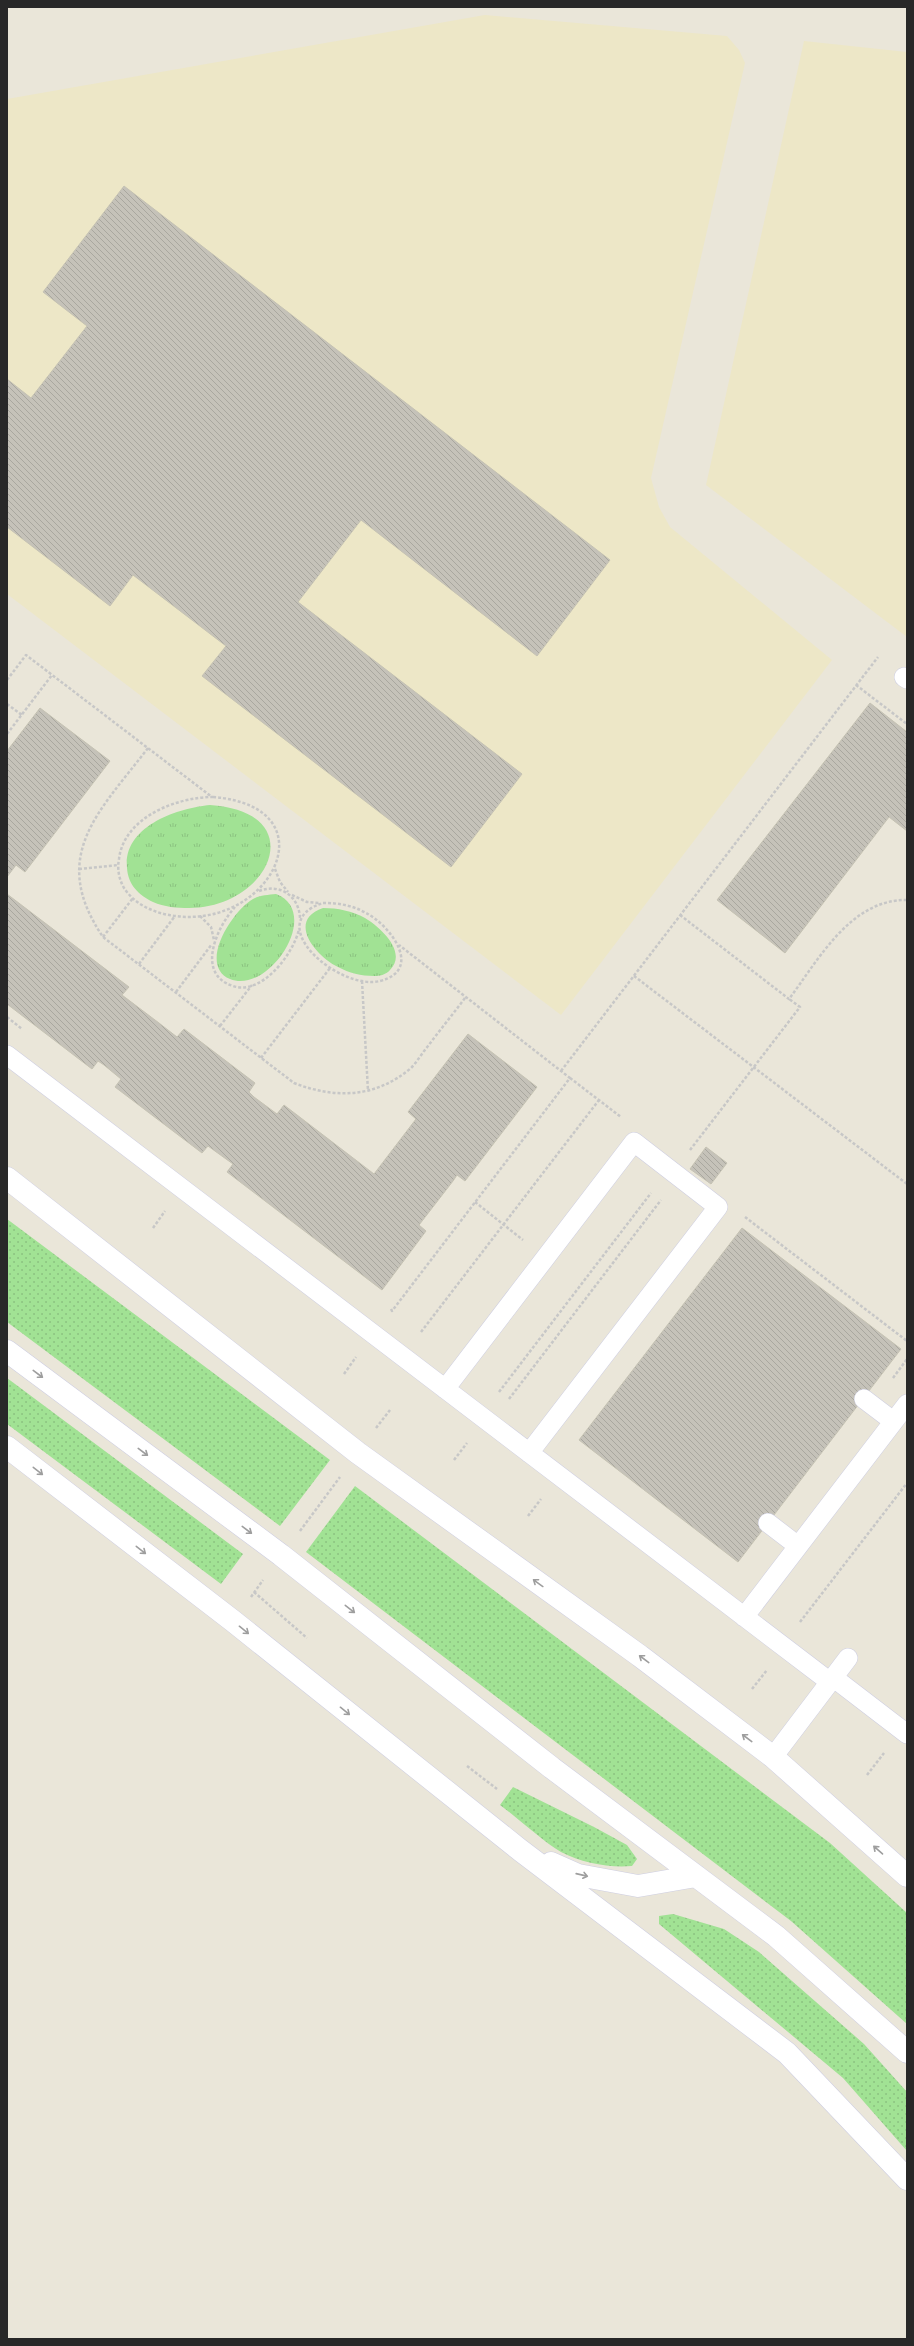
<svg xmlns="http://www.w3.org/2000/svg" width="914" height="2346" font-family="Manrope,sans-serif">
  <defs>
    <pattern id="grass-dots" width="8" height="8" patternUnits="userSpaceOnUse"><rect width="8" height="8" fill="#a1e294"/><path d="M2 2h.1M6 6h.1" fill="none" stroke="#8bc280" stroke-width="1.8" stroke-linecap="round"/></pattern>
    <pattern id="park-tufts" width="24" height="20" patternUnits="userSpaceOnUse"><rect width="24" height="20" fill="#a1e294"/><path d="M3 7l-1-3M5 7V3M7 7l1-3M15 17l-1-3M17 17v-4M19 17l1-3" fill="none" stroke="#8bc280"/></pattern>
    <pattern id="building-back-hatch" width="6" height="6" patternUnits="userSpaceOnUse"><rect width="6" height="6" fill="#c5c2b9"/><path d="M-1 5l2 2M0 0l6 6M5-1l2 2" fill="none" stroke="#a9a79f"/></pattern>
  </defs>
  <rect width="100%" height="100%" fill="#eae6d9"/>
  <path fill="#ede7c7" d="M485,15L727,36L739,50L745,63L651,478L659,507L670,527L832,660L561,1015L7,594V99Z
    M804,41L907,52V637L706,485Z"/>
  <path fill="url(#grass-dots)" d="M7,1219L330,1460L280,1526L7,1322Z
    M7,1378L243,1554L221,1584L7,1424Z
    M355,1486L830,1843L907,1913V2024L791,1921L306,1552Z
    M513,1787L594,1827L627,1845L637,1859L632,1866C609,1868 582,1863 561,1852C542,1841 518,1818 500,1805Z
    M673,1914L724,1929L759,1952L864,2044L907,2092V2151L843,2078L659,1924V1916Z"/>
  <path fill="url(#park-tufts)" d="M210,805C313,812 270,908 189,908C177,908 164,907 153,902C139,895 128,885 127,868C123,826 178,808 210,805Z
    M276,894C323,912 269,995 230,979C197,965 233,910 253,899C260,895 268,895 276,894Z
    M323,908C338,908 352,911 365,918C380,927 408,952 390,970C386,975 379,976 374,976C361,976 349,973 338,967C316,956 286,921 323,908Z"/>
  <path fill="url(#building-back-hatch)" stroke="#c5c2b3" d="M124,186L610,560L537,656L361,520L298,602L522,774L451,867L202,676L226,646L133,575L110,606L7,527V379L31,398L87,326L43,292Z
    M870,703L907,732V831L889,817L785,953L717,900Z
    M40,708L110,761L25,872L16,865L7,877V751Z
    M7,894L129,987L122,995L159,1023L177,1037L184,1029L255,1083L249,1092L254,1097L277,1114L284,1105L374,1174L416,1119L408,1112L468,1034L537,1087L465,1181L457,1175L453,1181L419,1225L426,1231L382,1290L227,1172L233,1164L208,1146L202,1153L115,1087L121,1079L104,1065L98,1061L92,1069L7,1004Z
    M706,1147L727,1163L711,1184L690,1169Z
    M742,1228L901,1349L738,1562L579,1440Z"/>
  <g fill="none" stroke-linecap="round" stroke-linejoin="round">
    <defs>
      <path id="lane" d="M904,677L907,679
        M7,1055L830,1682
        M445,1389L634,1142L718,1207L529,1453
        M864,1399L893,1421
        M768,1523L798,1546
        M744,1617L907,1404
        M834,1678L907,1734
        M773,1757L848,1658"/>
      <path id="street" d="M7,1178L358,1453L640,1656L773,1757L907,1876
        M7,1351L281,1555L552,1768L776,1936L907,2052
        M7,1447L233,1621L520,1850L787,2053L907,2179
        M551,1863L578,1875L638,1886L696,1876"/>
    </defs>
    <use href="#lane" stroke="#cecee1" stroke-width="20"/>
    <use href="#street" stroke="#cecee1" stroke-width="23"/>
    <path stroke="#c7c7c7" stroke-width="2.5" stroke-dasharray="3 2" stroke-linecap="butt" d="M7,680L26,655L212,797
      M856,685L907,724
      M7,704L22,715
      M7,734L52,675
      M148,748C99,812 48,856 103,937L294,1083C335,1099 376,1098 411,1068C417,1062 422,1053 428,1046C440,1030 453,1014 465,998
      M213,797C337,807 267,938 164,914C148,910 133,902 124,888C119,879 117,869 119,859C124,817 177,797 213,797Z
      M79,869L118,865
      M275,869L280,882L288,892
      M259,891C280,883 299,896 300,918
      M292,895L307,902L319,903
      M323,903C338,903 352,905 366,913C390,925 424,970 380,981C339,991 260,923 323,903Z
      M235,907C217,927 195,974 233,986C262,996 294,953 299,929
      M680,915L789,999C819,959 851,899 907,900
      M200,916L211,927L214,940
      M103,937L133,898
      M139,964L175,916
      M634,976L907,1184
      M362,981L368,1091
      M176,992L212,944
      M7,1017L22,1029
      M220,1026L252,985
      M261,1058L330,968
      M561,1071L878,657
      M570,1078L621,1117
      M690,1150L800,1007L789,999
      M475,1202L523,1240
      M745,1217L907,1341
      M153,1228L165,1211
      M391,1309L392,1311L570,1078L399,945
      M421,1332L599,1100
      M344,1374L356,1357
      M893,1378L907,1359
      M499,1392L651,1193
      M509,1399L661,1200
      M376,1428L390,1410
      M454,1460L467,1443
      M528,1516L541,1499
      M300,1531L340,1477
      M254,1592L307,1638
      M251,1597L263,1580
      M800,1622L907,1483
      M752,1689L767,1670
      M467,1766L497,1789
      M867,1775L884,1753"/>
    <use href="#lane" stroke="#fff" stroke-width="19"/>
    <use href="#street" stroke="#fff" stroke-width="22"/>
  </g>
  <defs><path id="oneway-shaft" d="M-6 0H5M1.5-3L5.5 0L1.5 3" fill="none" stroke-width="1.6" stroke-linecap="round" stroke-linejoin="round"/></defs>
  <g stroke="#9e9e9e">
    <use href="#oneway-shaft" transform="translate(38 1374) rotate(37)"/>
    <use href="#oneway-shaft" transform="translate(143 1452) rotate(37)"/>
    <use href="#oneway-shaft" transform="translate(38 1471) rotate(38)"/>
    <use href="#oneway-shaft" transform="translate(247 1530) rotate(37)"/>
    <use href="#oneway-shaft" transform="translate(141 1550) rotate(38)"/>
    <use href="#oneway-shaft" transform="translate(538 1583) rotate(-144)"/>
    <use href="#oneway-shaft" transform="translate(350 1609) rotate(38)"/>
    <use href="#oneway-shaft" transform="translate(244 1630) rotate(39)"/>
    <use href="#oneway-shaft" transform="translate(644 1659) rotate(-143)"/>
    <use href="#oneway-shaft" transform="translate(345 1711) rotate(39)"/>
    <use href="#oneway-shaft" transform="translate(747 1738) rotate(-143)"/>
    <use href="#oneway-shaft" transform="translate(878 1850) rotate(-139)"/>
    <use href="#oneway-shaft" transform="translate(582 1875) rotate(13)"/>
  </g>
  <rect width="914" height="2346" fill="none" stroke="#282828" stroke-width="16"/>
</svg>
